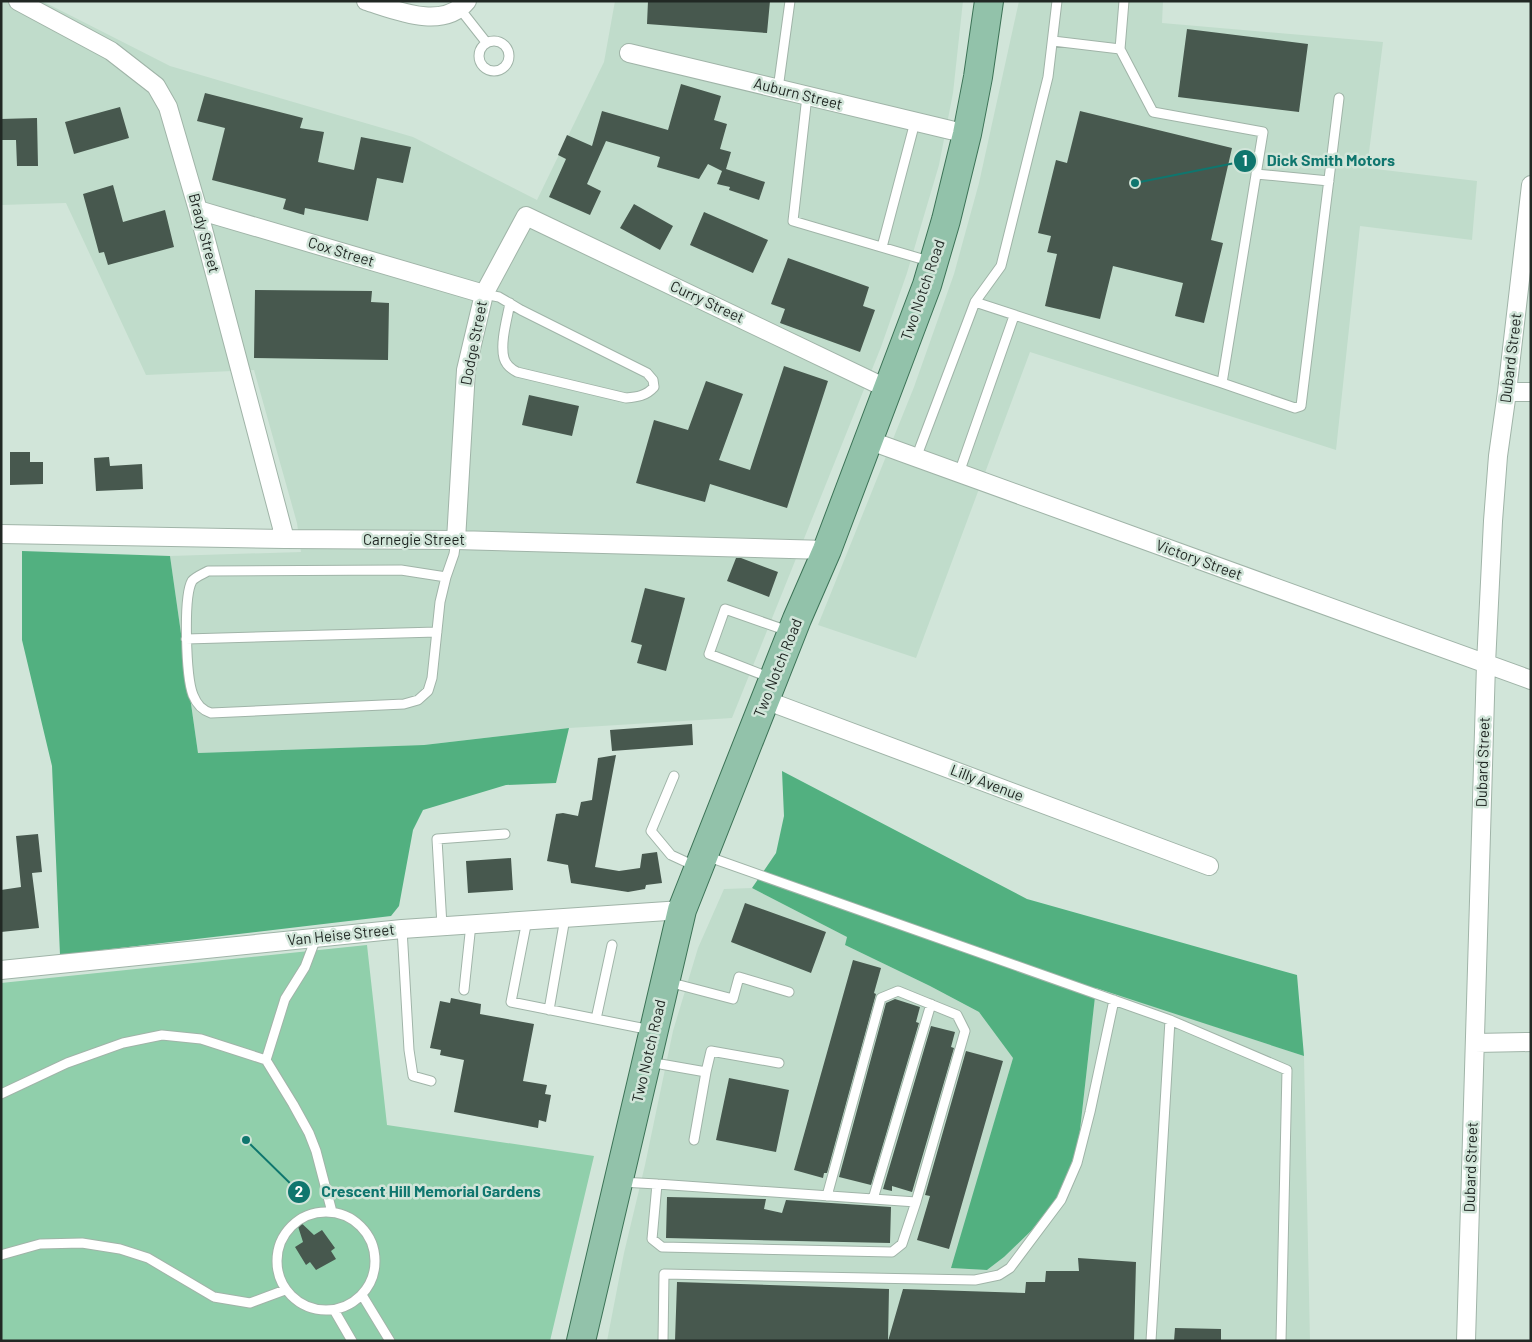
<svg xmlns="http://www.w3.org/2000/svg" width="1532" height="1342" font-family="Barlow,sans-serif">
  <rect width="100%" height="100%" fill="#d1e5d9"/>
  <path fill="#c0dccb" d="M1,1H42L170,66L413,137L537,200L604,62L615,1H963L953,93L939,165L907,273L881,347L732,718L569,728L424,745L198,753L170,556L301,552L297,523L254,370L146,375L66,203L1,205Z
    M1019,1H1163L1162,23L1383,42L1367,168L1477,181L1472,240L1360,226L1336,450L1030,352L916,658L818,625L914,387L954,274L979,183Z
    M752,888L847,937L845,945L930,986L1020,1034L952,1268L987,1270L1004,1257L1031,1231L1057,1198L1070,1168L1079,1139L1096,987L1304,1056L1310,1341H607L624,1253L645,1165L673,1031L698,948L724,889Z"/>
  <path fill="#90cfab" d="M367,945L387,1125L594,1156L550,1341H1V983Z"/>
  <path fill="#52b080" d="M22,551L170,556L198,753L424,745L569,728L556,783L506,785L423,810L413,830L399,906L391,916L60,955L52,766L22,640Z
    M782,771L1027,899L1297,975L1304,1056L1096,988L1079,1139L1070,1168L1057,1198L1031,1231L1004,1257L987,1270L951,1268L1013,1058L979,1012L930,986L845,945L847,937L752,888L776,853L784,816Z"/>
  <path fill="#47584e" d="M648,1H770L767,33L647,24Z
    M1187,29L1308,44L1299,112L1178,97Z
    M681,84L721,96L714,120L727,124L720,149L731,152L726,169L765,182L759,200L729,190L730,187L717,184L722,171L708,164L699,179L657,167L660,157L606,141L587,184L601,191L590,215L549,197L566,159L558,155L567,135L592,146L602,111L668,130Z
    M205,93L303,118L300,128L324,132L318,162L354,170L361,137L411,147L403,183L377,178L368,221L305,208L304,215L283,209L286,199L212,180L225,128L197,121Z
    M120,107L129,138L74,154L65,122Z
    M1080,111L1232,148L1211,240L1223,243L1204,323L1175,316L1183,283L1113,266L1100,319L1045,306L1057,254L1047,252L1051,236L1038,233L1056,160L1067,163Z
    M37,118L38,166H17L16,140H1V119Z
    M113,185L123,222L165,210L174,247L108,265L104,252L99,253L83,194Z
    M634,204L673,226L660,250L620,228Z
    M704,212L768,240L753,273L690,245Z
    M788,258L869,287L863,306L875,310L860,352L780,323L785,309L771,304Z
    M255,290L372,291L371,302L389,303L388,360L254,358Z
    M784,366L828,381L787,508L710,484L705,502L636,483L654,420L688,430L706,381L743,394L719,460L750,470Z
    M529,395L579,406L572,436L522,425Z
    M10,452H30V462H43V484L10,485Z
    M109,457L110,466L142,464L143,489L96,491L94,458Z
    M736,558H741L778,572L769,597L727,581Z
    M645,588L685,598L666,671L637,663L642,645L631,642Z
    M692,724L693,745L612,751L610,730Z
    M616,755L595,867L619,871L640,868L642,854L657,852L662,883L646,885L645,889L628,892L571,883L568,865L547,861L556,814L563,813L578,816L581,802L592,800L598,758Z
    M38,834L42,872L32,873L39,928L1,932V890L21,887L16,836Z
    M511,858L513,890L468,893L466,861Z
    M745,903L826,932L811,973L731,942Z
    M853,960L881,968L874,993L876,994L827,1173H824L823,1178L794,1170Z
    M451,998L481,1004L480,1014L534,1024L523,1081L547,1085L545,1094L551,1095L546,1122L539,1120L538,1128L454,1112L464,1060L440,1055L441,1050L430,1048L440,1001L450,1003Z
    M895,999L920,1007L916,1022L919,1023L871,1185L839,1177L886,1003Z
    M931,1026L955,1032L951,1047L954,1048L912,1192L892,1186V1191L883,1189Z
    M966,1051L1003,1061L949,1249L917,1240L930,1196L925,1195Z
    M729,1078L789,1090L776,1152L716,1140Z
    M667,1197L766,1199L764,1209L782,1213L786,1200L891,1207L890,1243L666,1238Z
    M295,1217L314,1235L322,1230L335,1248L331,1251L336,1259L316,1270L310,1262L306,1265L295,1247L303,1242Z
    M1078,1258L1136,1262L1134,1341H888L903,1289L1025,1293L1026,1282H1045L1046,1271H1079Z
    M677,1282L889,1289L888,1341H675Z
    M1175,1328L1221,1329V1341H1174Z"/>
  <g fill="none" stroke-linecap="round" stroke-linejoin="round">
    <defs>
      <path id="lane" d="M460,9L486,42
        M479 56a15 15 0 1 1 30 0a15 15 0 1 1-30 0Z
        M1120,49L1124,1
        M778,89L790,1
        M807,96L793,221L932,262
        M1256,174L1329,181
        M882,247L915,122
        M484,294L499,297L521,310L647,373L653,380L654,387C646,396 637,397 626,398L517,372C511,369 506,365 504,358C500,343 507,319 510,303
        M975,302L1222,383L1263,132L1153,112L1120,49L1053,41
        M1222,383L1295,408L1301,406L1339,98
        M916,458L975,302L1001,266L1048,77L1057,1
        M959,473L1014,316
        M446,577L401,570L208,571C203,574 195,577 192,581C183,597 186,677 193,695C197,705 202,710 211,713L404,704L418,700L428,691L432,678L440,602L446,577L454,554L456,540
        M186,639L437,632
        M771,678L709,654L725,609L788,631
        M674,776L651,831L671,855L697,867
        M706,856L1170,1020L1287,1070L1281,1341
        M527,920L511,1002L651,1030
        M442,926L437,839L505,834
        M402,929L409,1050L413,1076L431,1081
        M668,982L733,999L739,977L789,992
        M464,990L471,924
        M549,1010L565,918
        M596,1019L612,945
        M266,1060L285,999L305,967L316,938
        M649,1062L706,1072L694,1140
        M706,1072L711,1051L779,1063
        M1,1094L67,1063L123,1043L162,1035L201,1039L266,1060L293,1104L309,1133L316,1151L332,1212
        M621,1182L657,1184L916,1202L902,1244L892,1252L662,1247L652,1239L657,1184
        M827,1196L881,998L898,991L957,1015L965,1031L916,1202
        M873,1199L931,1004
        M277 1261a49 49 0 1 1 98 0a49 49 0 1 1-98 0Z
        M1,1255L40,1244L82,1243L120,1249L148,1258L214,1297L250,1303L285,1290
        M362,1295L390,1341
        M334,1310L352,1341
        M663,1341L664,1274L975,1280L999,1275L1010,1268L1061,1200L1077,1163L1090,1112L1114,1000
        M1151,1341L1170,1020"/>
      <path id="street" d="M18,1L111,51L156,86L168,107L198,210L285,539
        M366,1C395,10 443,31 467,1
        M629,53L967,134
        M198,210L484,294
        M1507,392H1531
        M868,440L1531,680
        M1,534L285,539L456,540L827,550
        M456,540L466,370L484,294L526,216L888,389
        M765,700L1209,866
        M1,970L402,929L682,910
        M1475,1043L1531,1042
        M1466,1341L1486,664L1493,521L1498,456L1507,392L1531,185"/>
      <path id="primary" d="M581,1341L682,910L797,619L827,550L927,285L946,220L967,134L978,77L989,1"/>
    </defs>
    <use href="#lane" stroke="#a0b4a8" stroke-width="11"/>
    <use href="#street" stroke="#a0b4a8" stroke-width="20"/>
    <use href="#primary" stroke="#3c7256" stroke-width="30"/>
    <use href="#lane" stroke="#fff" stroke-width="9"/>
    <use href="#street" stroke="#fff" stroke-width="18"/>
    <use href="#primary" stroke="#92c2aa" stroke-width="28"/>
  </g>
  <g text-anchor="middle" stroke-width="5" stroke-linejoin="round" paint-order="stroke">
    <g font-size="15" fill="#212824" stroke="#d1e5d9">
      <text transform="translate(798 94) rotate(14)" y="5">Auburn Street</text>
      <text transform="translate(204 233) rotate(75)" y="5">Brady Street</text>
      <text transform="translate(341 252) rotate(17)" y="5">Cox Street</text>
      <text transform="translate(923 290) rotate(-71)" y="5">Two Notch Road</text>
      <text transform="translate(707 302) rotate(25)" y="5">Curry Street</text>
      <text transform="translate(474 343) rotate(-79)" y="5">Dodge Street</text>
      <text transform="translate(1511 358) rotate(-83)" y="5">Dubard Street</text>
      <text x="414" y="545">Carnegie Street</text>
      <text transform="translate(1199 560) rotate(20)" y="5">Victory Street</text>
      <text transform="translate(778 668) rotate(-68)" y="5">Two Notch Road</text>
      <text transform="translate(1483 762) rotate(-88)" y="5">Dubard Street</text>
      <text transform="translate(987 783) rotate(21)" y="5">Lilly Avenue</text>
      <text transform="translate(341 935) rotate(-6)" y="5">Van Heise Street</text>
      <text transform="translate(649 1051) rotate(-77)" y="5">Two Notch Road</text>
      <text transform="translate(1471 1167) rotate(-88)" y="5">Dubard Street</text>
    </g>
  </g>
  <path fill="none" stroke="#0f766e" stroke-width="2" d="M1135 183L1245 161M246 1140L299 1192"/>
  <g fill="#0f766e" stroke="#d1e5d9" stroke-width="2">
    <circle cx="1135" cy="183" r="5"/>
    <circle cx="246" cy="1140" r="5"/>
    <circle cx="1245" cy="161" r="12"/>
    <circle cx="299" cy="1192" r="12"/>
  </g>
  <g font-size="15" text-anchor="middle" font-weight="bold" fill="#fff">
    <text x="1245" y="166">1</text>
    <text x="299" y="1197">2</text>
  </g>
  <g font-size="16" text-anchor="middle" font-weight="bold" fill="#0f766e" stroke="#d1e5d9" stroke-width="5" stroke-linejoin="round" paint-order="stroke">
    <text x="1331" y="166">Dick Smith Motors</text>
    <text x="431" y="1197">Crescent Hill Memorial Gardens</text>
  </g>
  <rect width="1532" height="1342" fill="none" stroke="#212824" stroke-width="5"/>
</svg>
